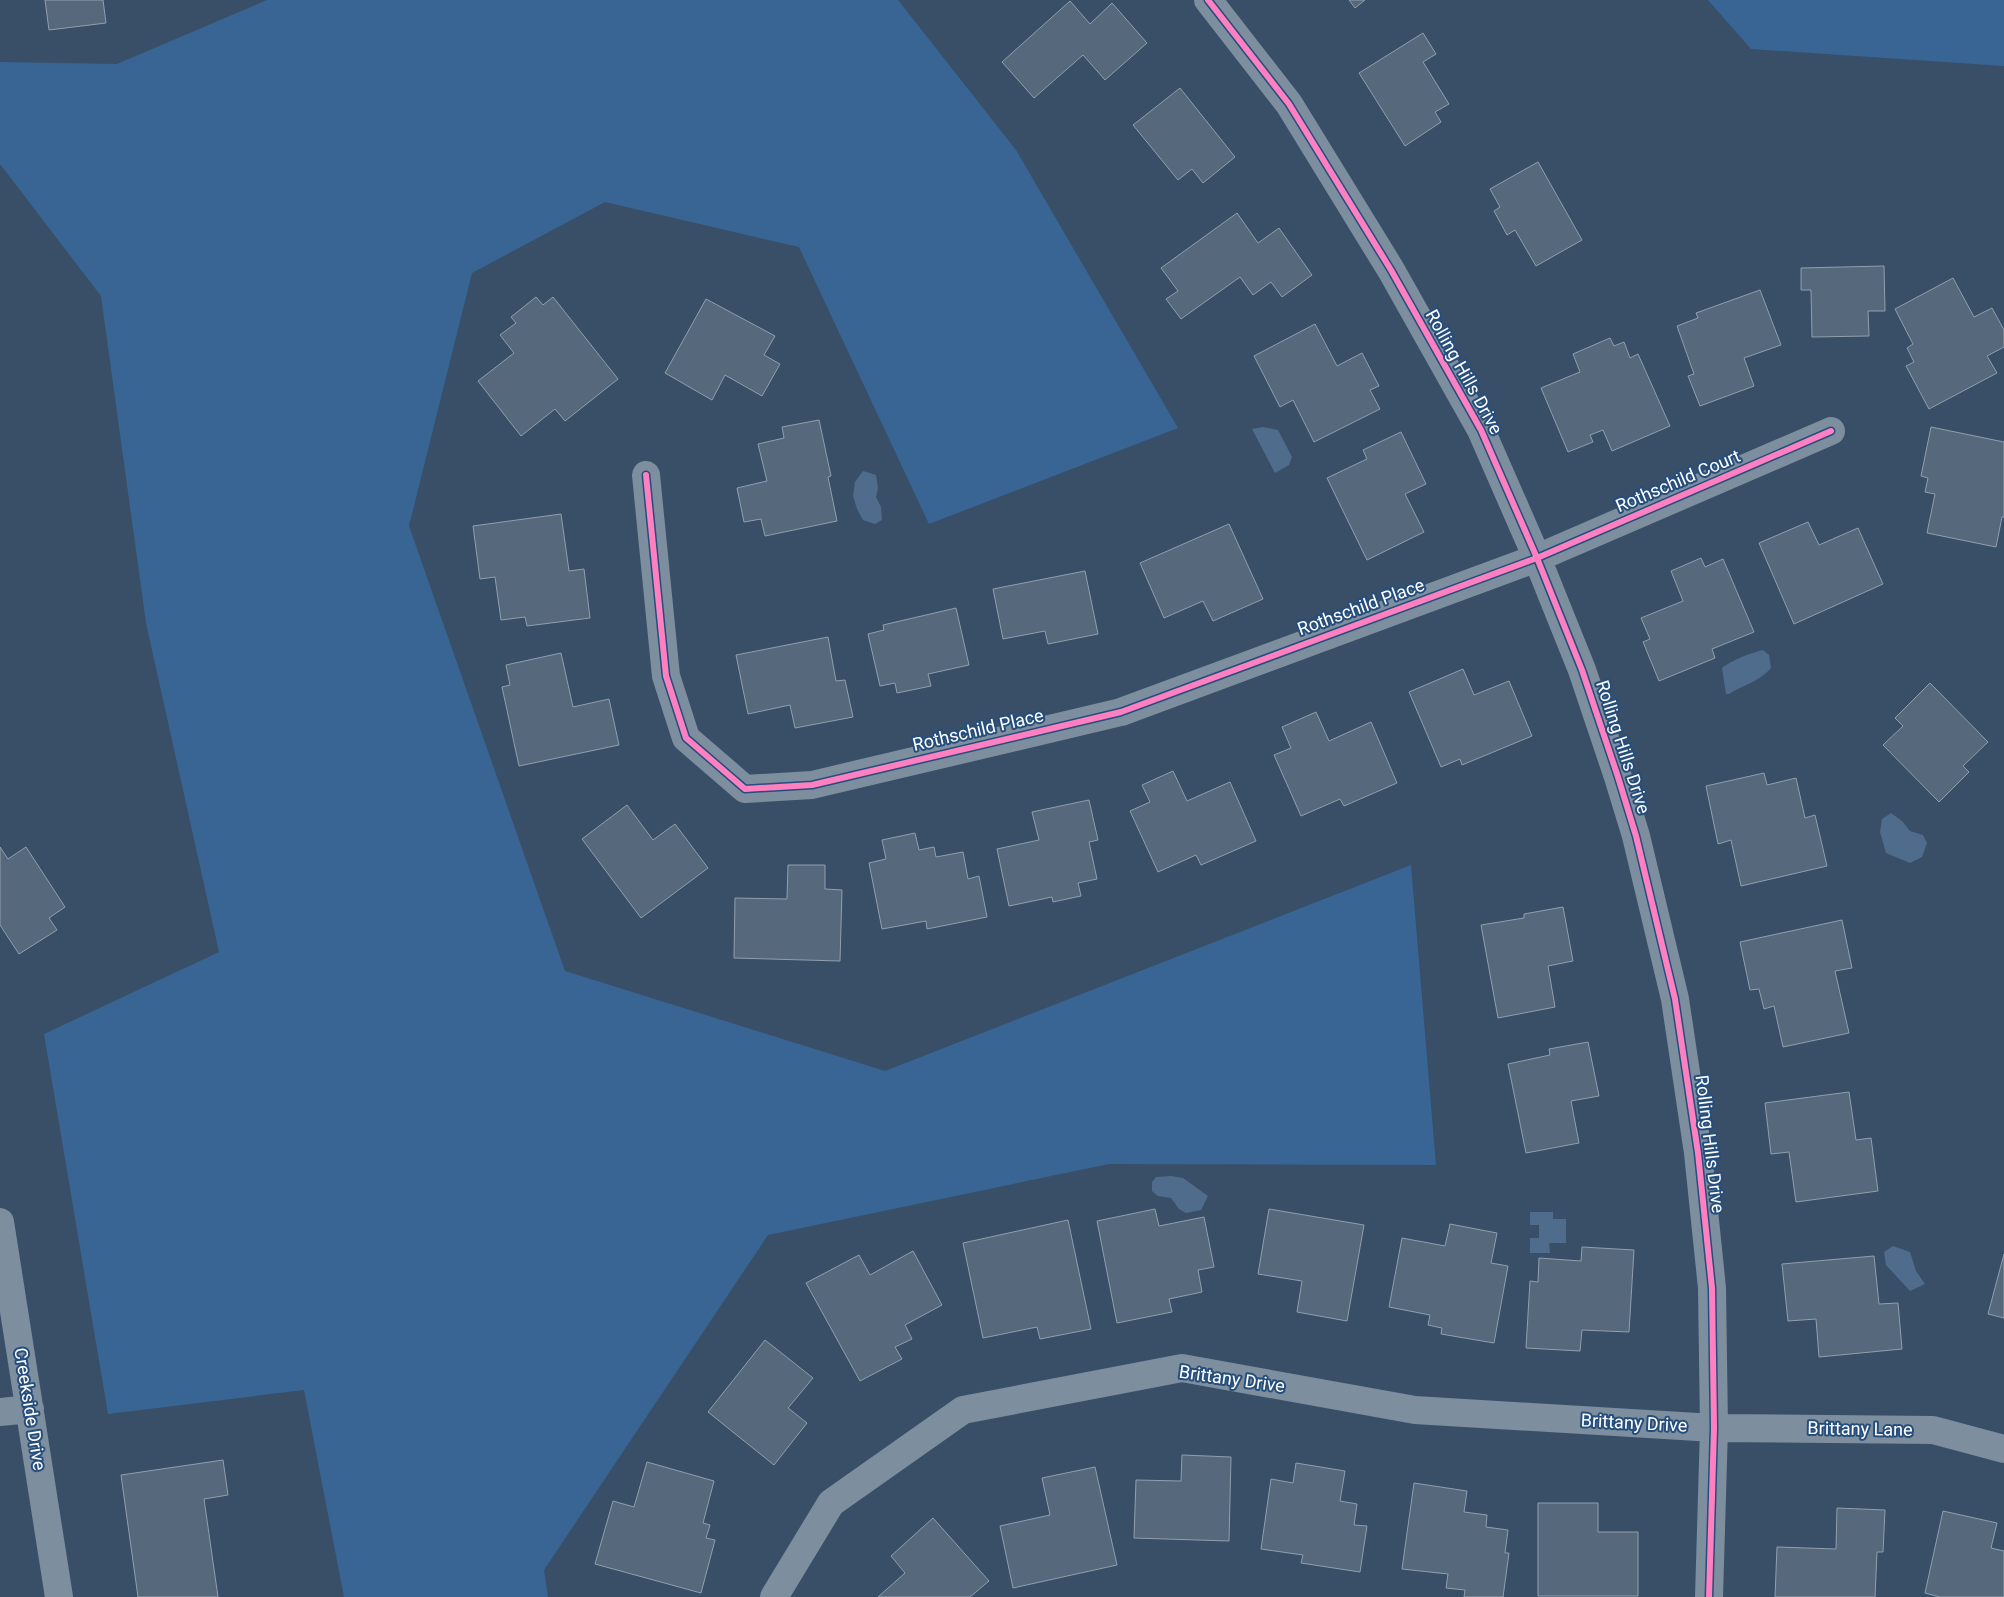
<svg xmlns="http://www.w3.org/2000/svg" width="2004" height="1597" font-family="Roboto,sans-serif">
  <rect width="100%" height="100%" fill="#394f68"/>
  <path fill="#386593" d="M267,0H898L1016,150L1178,428L929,524L799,247L605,202L472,273L409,526L565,971L885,1071L1411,865L1436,1165L1109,1164L768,1235L544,1570L548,1597H344L304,1390L108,1414L44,1034L219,952L146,623L101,296L0,164V62L117,64Z
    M1708,0H2004V66L1751,49Z"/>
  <path fill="#4f6c8c" d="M1263,427L1278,430L1292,457L1289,465L1275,473L1252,429Z
    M863,471L876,475L878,488L876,497L881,507L882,520L875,524L863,520L857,509L853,496L855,482Z
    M1763,650L1769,655L1771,668C1759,682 1743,685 1729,694H1726L1722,668C1734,659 1748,654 1763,650Z
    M1891,813L1902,821L1910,831L1923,835L1927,843L1922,857L1910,863L1886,853L1880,832L1882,819Z
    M1171,1176L1183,1178L1208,1196L1201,1210L1186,1213L1179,1209L1171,1198L1158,1196L1152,1191V1182L1156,1177Z
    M1530,1212H1553V1219H1566V1243H1549L1550,1253H1530V1238H1539V1225H1530Z
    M1893,1246L1910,1252L1916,1271L1925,1284L1910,1291L1886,1265L1884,1252Z"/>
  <path fill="#56687b" stroke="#919fae" d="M45,0H103L106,23L49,30Z
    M1349,0H1365L1355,8Z
    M1070,1L1090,24L1112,3L1147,43L1105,80L1083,55L1034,98L1002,62Z
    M1423,33L1436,54L1423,62L1449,104L1435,112L1441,122L1405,146L1359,73Z
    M1180,88L1235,157L1203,183L1192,169L1178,180L1133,125Z
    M1538,162L1582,240L1536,266L1515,230L1507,235L1494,211L1500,207L1490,189Z
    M1237,213L1258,243L1279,228L1312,275L1282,297L1271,282L1253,295L1240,277L1181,319L1166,299L1178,291L1161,268Z
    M1884,266L1885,311H1868L1869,336L1812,337L1811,290H1801V268Z
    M1953,278L1974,317L1992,308L2004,330V347L1987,356L1997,373L1929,409L1906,366L1914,362L1907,348L1913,344L1895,309Z
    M1760,290L1781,345L1744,358L1754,386L1700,406L1688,376L1694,374L1677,326L1698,318L1696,313Z
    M536,297L543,305L553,297L618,379L565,421L555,409L521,436L478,381L514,353L500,335L516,323L511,317Z
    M706,299L775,336L764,355L780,364L762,396L725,375L712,400L665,373Z
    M1315,324L1337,366L1362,353L1379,386L1370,390L1380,409L1314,442L1293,400L1280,407L1254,356Z
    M1610,338L1614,346L1624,342L1630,358L1638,354L1670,426L1612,451L1603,430L1590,435L1593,442L1568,452L1541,388L1580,372L1573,354Z
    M819,420L831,476L828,477L837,521L765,536L761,519L744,522L737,488L767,481L758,444L784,438L782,427Z
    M1931,427L2004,442V517H2002L1996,547L1927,533L1935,494L1925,492L1928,478L1921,476Z
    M1401,432L1426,484L1405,494L1424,532L1367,560L1327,478L1367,459L1363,450Z
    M561,514L569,571L584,569L590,618L527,626L525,617L501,620L495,577L480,579L473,526Z
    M1808,522L1819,545L1858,528L1883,584L1794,624L1759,543Z
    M1229,524L1263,599L1213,621L1203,601L1164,618L1140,563Z
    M1701,558L1705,567L1723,559L1754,632L1712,649L1715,658L1659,681L1643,642L1650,639L1641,618L1683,601L1671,571Z
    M1085,571L1098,634L1048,644L1045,631L1003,639L993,589Z
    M956,608L969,665L928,674L931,686L897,693L895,683L880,686L868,634L884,630L883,625Z
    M828,637L836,681L845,680L853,717L795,728L790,705L748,714L736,655Z
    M561,653L573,707L609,699L619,745L519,766L502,687L510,685L506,665Z
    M1463,669L1474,695L1509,681L1532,736L1462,765L1460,759L1441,767L1409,692Z
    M1930,683L1988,742L1963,766L1969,772L1939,802L1883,745L1903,726L1895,718Z
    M1316,712L1329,741L1371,722L1397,783L1344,806L1340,799L1301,816L1274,755L1291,748L1282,727Z
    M1173,771L1187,801L1230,782L1256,841L1201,865L1196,855L1158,872L1130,811L1150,802L1142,785Z
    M1764,773L1767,785L1796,778L1805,818L1815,815L1827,866L1741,886L1731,840L1718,844L1706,786Z
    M1089,800L1098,840L1089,842L1097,879L1078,883L1081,896L1053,902L1052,897L1009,906L997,849L1039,840L1032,812Z
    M627,805L653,840L675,824L708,868L641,918L582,839Z
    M915,833L919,850L934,847L936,857L963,852L968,879L979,876L987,917L927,929L926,921L882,929L869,863L886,859L882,840Z
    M0,847L8,859L26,847L65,907L49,918L57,930L19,954L0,925Z
    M788,865H825V889L842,890L840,961L734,958L735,898L787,899Z
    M1563,907L1573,961L1548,966L1555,1007L1498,1018L1481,925L1524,918V914Z
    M1842,920L1852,968L1835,971L1849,1033L1783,1047L1774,1006L1764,1009L1759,989L1750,990L1740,942Z
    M1588,1042L1599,1096L1571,1101L1579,1143L1526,1153L1508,1064L1550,1055L1549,1049Z
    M1849,1092L1856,1140L1871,1138L1878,1191L1796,1202L1789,1152L1771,1154L1765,1103Z
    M1155,1209L1159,1226L1204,1217L1214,1267L1198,1270L1202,1292L1169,1299L1172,1312L1117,1323L1097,1221Z
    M1269,1209L1364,1225L1347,1321L1297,1312L1302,1281L1258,1274Z
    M1068,1220L1091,1329L1040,1339L1037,1327L983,1338L963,1243Z
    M1450,1224L1497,1233L1491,1263L1508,1266L1494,1343L1441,1334L1442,1328L1428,1325L1430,1315L1389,1307L1402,1238L1445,1246Z
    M1582,1247L1634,1250L1629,1332L1582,1330L1580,1351L1526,1348L1530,1281L1538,1282L1539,1258L1581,1261Z
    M913,1251L942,1305L905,1325L912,1339L895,1347L902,1359L860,1381L806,1283L859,1255L870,1275Z
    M2004,1254V1318L1988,1314Z
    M1874,1256L1879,1304L1898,1303L1902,1349L1819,1357L1816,1319L1788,1321L1782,1264Z
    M765,1340L813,1378L788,1408L807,1423L774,1465L708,1412Z
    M1182,1455L1231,1457L1229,1541L1134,1538L1136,1480L1181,1481Z
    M223,1460L228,1495L204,1499L218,1597H138L121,1475Z
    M647,1462L714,1481L703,1523L710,1525L706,1538L715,1540L701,1593L595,1564L613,1501L634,1507Z
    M1296,1463L1345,1471L1340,1501L1357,1504L1354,1525L1367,1526L1360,1572L1301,1563L1303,1555L1261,1549L1271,1479L1293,1483Z
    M1095,1467L1117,1565L1013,1588L1000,1526L1050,1515L1042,1478Z
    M1414,1483L1467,1491L1464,1512L1487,1515L1486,1527L1508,1530L1505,1553H1509L1503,1597H1464L1465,1590L1446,1588L1448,1574L1402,1569Z
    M1538,1503H1598V1532H1638V1596H1538Z
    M1837,1508L1885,1510L1883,1552H1877L1875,1597H1775L1777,1547L1836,1549Z
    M1943,1511L1997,1523L1991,1548L2004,1551V1597H1940L1925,1593Z
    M933,1518L989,1581L970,1597H878L905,1573L891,1556Z"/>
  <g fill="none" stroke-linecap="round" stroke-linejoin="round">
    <path stroke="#7d8e9f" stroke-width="28" d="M1208,0L1289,104L1391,270L1481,430L1537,558L1582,670L1618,777L1636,836L1675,999L1698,1153L1712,1288L1714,1428L1709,1597
      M646,475L666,676L686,738L745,789L812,785L1121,712L1537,558L1831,431
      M0,1222L59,1597
      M0,1412L30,1409
      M774,1597L831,1503L963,1410L1182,1368L1415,1410L1714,1428L1933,1430L2004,1449"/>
    <defs>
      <path id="cycleway" d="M1208,0L1289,104L1391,270L1481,430L1537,558L1582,670L1618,777L1636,836L1675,999L1698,1153L1712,1288L1714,1428L1709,1597
        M646,475L666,676L686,738L745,789L812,785L1121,712L1537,558L1831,431"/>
    </defs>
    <use href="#cycleway" stroke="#254e7c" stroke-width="9"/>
    <use href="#cycleway" stroke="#ff80c0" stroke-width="6"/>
  </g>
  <g text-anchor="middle" stroke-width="4" stroke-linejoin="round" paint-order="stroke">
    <g font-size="18" fill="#fff" stroke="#254e7c">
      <text transform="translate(1464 372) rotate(61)" y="6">Rolling Hills Drive</text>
      <text transform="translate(1678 481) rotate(-23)" y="6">Rothschild Court</text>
      <text transform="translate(1361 607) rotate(-20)" y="6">Rothschild Place</text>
      <text transform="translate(978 730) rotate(-13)" y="6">Rothschild Place</text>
      <text transform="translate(1623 747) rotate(72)" y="6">Rolling Hills Drive</text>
      <text transform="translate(1710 1144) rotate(83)" y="6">Rolling Hills Drive</text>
      <text transform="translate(1232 1379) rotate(8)" y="6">Brittany Drive</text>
      <text transform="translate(30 1409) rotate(81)" y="6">Creekside Drive</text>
      <text transform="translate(1634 1423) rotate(3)" y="6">Brittany Drive</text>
      <text transform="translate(1860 1429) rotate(1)" y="6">Brittany Lane</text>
    </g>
  </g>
</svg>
